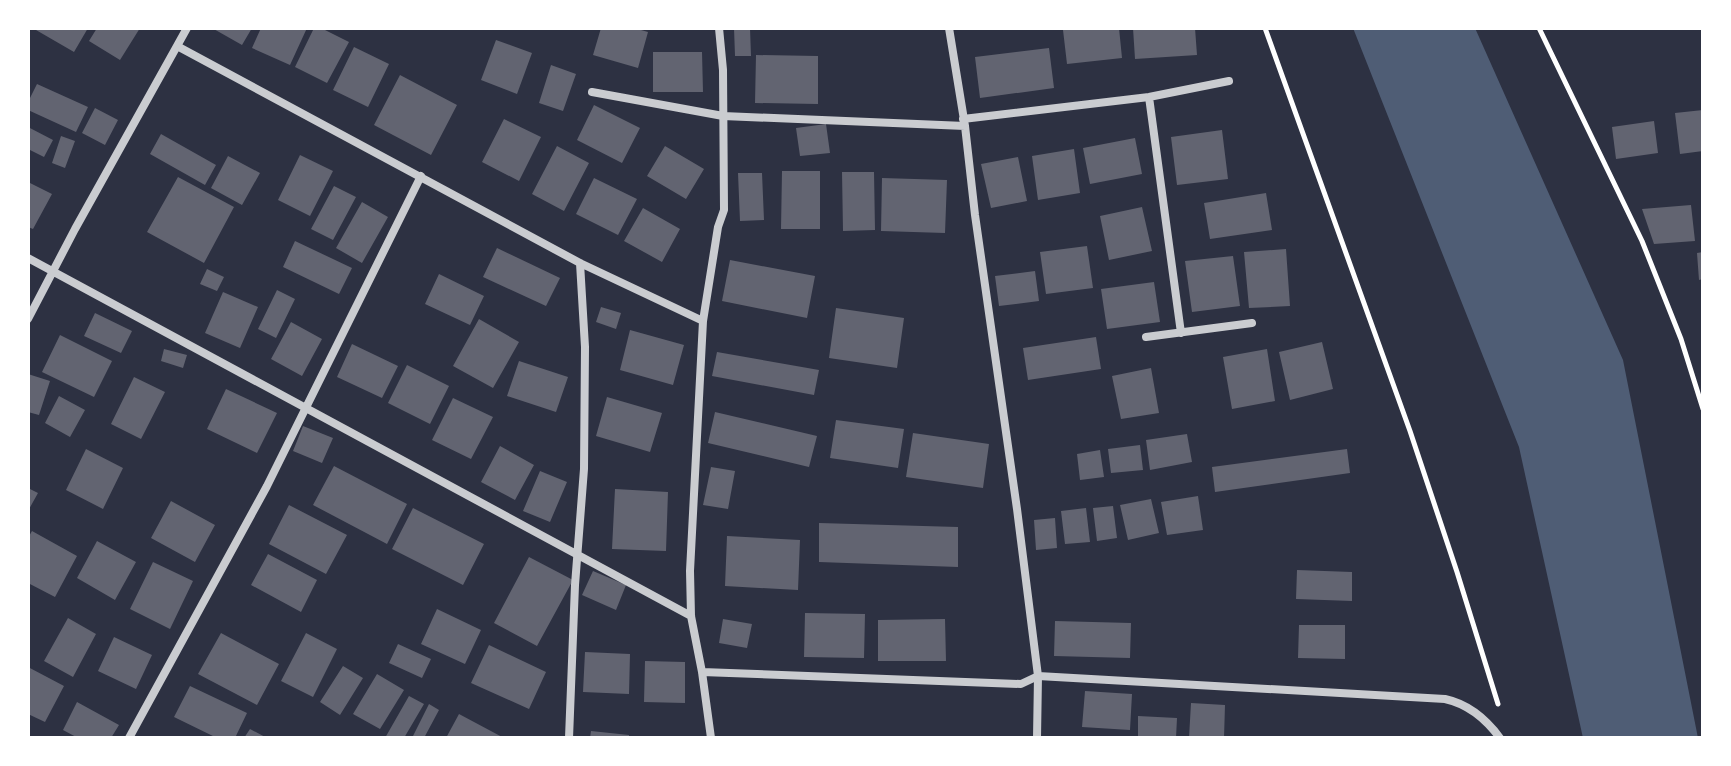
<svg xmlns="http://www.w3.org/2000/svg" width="1731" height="766" font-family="'Asap Condensed',sans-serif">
  <rect width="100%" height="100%" fill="#2d3142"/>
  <path fill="#4f5d75" d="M1353,28H1475L1623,360L1698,738H1583L1519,447Z"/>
  <path fill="#626471" d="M37,28H88L74,52L36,30Z
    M97,28H140L120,60L89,41Z
    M212,28H252L242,45Z
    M261,28H307L290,65L252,48Z
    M314,28H321L349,42L327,83L295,67Z
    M601,28H634L648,32L638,68L593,55Z
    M734,28H750L751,56H735Z
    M1077,28H1119L1122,58L1067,64L1063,30Z
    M1133,28H1195L1197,55L1135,59Z
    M496,40L532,53L517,94L481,80Z
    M354,47L389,64L368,107L333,90Z
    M1049,48L1054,88L980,98L975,57Z
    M653,52H702L703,92H653Z
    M756,55L818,56V104L755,103Z
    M551,65L576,74L563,111L539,103Z
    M400,75L457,105L431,155L374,125Z
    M37,84L88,107L76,132L28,110V102Z
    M594,105L640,128L622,163L577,140Z
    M95,108L118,120L105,145L82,133Z
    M1703,110V151L1680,154L1675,113Z
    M504,119L541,137L519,181L482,162Z
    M1654,121L1658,153L1616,159L1612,127Z
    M826,124L830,153L800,156L796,128Z
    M28,127L53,140L44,157L28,149Z
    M1222,130L1228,179L1177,185L1171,137Z
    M161,134L216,165L205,185L150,154Z
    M61,136L75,141L65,168L52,163Z
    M1135,138L1142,174L1090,184L1083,148Z
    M557,146L589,163L564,211L532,194Z
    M665,146L704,169L686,199L647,176Z
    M1074,149L1080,193L1038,200L1032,156Z
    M300,155L333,171L310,216L278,200Z
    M228,156L260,173L242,205L211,188Z
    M1018,157L1027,201L991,208L981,164Z
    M782,171H820V229H781Z
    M842,172H874L875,230L843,231Z
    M738,173H762L764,220L740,221Z
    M178,177L234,207L204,263L147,232Z
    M594,178L637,199L618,235L576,214Z
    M882,178L947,180L945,233L881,231Z
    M28,182L52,194L33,229L28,227Z
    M334,186L356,197L333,240L311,229Z
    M1266,193L1272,230L1210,239L1204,203Z
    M362,202L388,217L362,263L336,248Z
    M1691,205L1695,241L1654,244L1642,209Z
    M1142,207L1152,251L1109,260L1100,216Z
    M643,208L680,229L662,262L624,241Z
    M295,241L352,268L339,294L283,267Z
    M1087,246L1093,288L1046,294L1040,252Z
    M497,248L560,278L546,306L483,277Z
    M1286,249L1290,306L1249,308L1244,252Z
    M1703,252V279L1699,280L1697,253Z
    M1233,256L1240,306L1192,312L1185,261Z
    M730,260L815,276L807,318L722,301Z
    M207,269L224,277L217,291L200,284Z
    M1035,271L1039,301L999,306L995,276Z
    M439,274L484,296L470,325L425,304Z
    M1154,282L1160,322L1107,329L1101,289Z
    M277,290L295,299L276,338L258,329Z
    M223,292L258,307L240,348L205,333Z
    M601,307L621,313L616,329L596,322Z
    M836,308L904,318L897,368L829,358Z
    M95,313L132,331L121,353L84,336Z
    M479,319L519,342L493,388L453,366Z
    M291,322L322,339L302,376L271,359Z
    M630,330L684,345L673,385L620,370Z
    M60,335L112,361L94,397L42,372Z
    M1096,337L1101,369L1028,380L1023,348Z
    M1322,342L1333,389L1290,400L1279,352Z
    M352,344L398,366L382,398L337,377Z
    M164,349L187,355L183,368L161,361Z
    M1267,349L1275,401L1232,409L1223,357Z
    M717,352L819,370L814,395L712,376Z
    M519,361L568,377L556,412L507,396Z
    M407,365L449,386L430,424L388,403Z
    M1151,368L1159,413L1121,419L1112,376Z
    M28,374L50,381L39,415L28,412Z
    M134,377L165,392L141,439L111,424Z
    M226,389L277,413L257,453L207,429Z
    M59,396L85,410L70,437L45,423Z
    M607,397L662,413L650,452L596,436Z
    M453,398L493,417L471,459L432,440Z
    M715,412L817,436L809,467L708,443Z
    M836,420L904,429L898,468L830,458Z
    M303,426L333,438L322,463L293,451Z
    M913,433L989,444L983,488L906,477Z
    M1187,434L1192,462L1150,470L1146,440Z
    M1140,445L1143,470L1111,473L1108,449Z
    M500,446L534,465L515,500L481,482Z
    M86,449L123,468L103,509L66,490Z
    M1347,449L1350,473L1215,492L1212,467Z
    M1100,450L1104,477L1080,480L1077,454Z
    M334,466L407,504L387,544L313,505Z
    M711,467L735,471L728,509L703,505Z
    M540,471L567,482L550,522L523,511Z
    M28,488L38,493L28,511Z
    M615,489L668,492L666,551L612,549Z
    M1198,496L1203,530L1167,535L1161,502Z
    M1151,499L1159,533L1128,540L1120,505Z
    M171,501L215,525L195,562L151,538Z
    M289,505L347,535L326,574L269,544Z
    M1113,506L1117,538L1097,541L1093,508Z
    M413,508L484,544L463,585L392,549Z
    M1086,508L1090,542L1065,544L1061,511Z
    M1055,518L1057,548L1036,550L1034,520Z
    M819,523L958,527V567L819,562Z
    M32,531L77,556L55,597L28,583V538Z
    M727,536L800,540L798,590L725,586Z
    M97,541L136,562L115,600L77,578Z
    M268,554L317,580L301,612L251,585Z
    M529,557L573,580L537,646L494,623Z
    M153,562L193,581L170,629L130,609Z
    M1297,570L1352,572V601L1296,599Z
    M593,571L626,585L616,610L582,595Z
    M437,609L481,630L465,664L421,644Z
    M805,613L865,614L864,658L804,657Z
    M68,618L96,634L73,677L44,661Z
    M723,619L752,624L747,648L719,643Z
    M945,619L946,661H878V620Z
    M1055,621L1131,623L1130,658L1054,656Z
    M1299,625H1345V659L1298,658Z
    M221,633L279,664L257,705L198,674Z
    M306,633L337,649L313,697L281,681Z
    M114,637L152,655L136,689L98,671Z
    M398,644L431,659L422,678L389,663Z
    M489,645L546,672L529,709L471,683Z
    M585,652L630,654L629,694L583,692Z
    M645,661L685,662V703L644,702Z
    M343,666L363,678L340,715L320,702Z
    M28,667L64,686L45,722L28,714Z
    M377,674L404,690L380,729L353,714Z
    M190,686L247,713L235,738H217L174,717Z
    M1085,691L1132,694L1130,730L1082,727Z
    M409,696L424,704L404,738H385Z
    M77,702L119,725L111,738H78L63,730Z
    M1191,703L1225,705L1224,738H1189Z
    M429,704L439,710L424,738H412Z
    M459,714L504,738H446Z
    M1138,716L1177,718L1176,738H1138Z
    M250,729L267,738H244Z
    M591,731L629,735V738H590Z"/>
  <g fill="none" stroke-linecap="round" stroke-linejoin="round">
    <path stroke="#fff" stroke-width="5" d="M1265,28L1410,431L1457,572L1498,704
      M1539,28L1642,241L1681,339L1703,409"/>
    <path stroke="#caccd0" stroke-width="8" d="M187,28L177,46L580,263L703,321
      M949,28L965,126L975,215L1017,509L1038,676L1037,738
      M592,92L723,116L965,126
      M1149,97L1181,333
      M963,119L1149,97L1229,81
      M28,258L691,616
      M28,319L75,229L177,46
      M1146,337L1252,323
      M702,672L1021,684L1038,676L1445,699C1468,704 1486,719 1500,738
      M129,738L267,486L421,176
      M569,738L575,585L584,469L585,347L580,263
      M711,738L702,672L691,616L690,571L703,321L718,227L724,210L723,70L719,28"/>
  </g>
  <rect width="1731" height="766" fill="none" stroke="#ffffff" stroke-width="60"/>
</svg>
